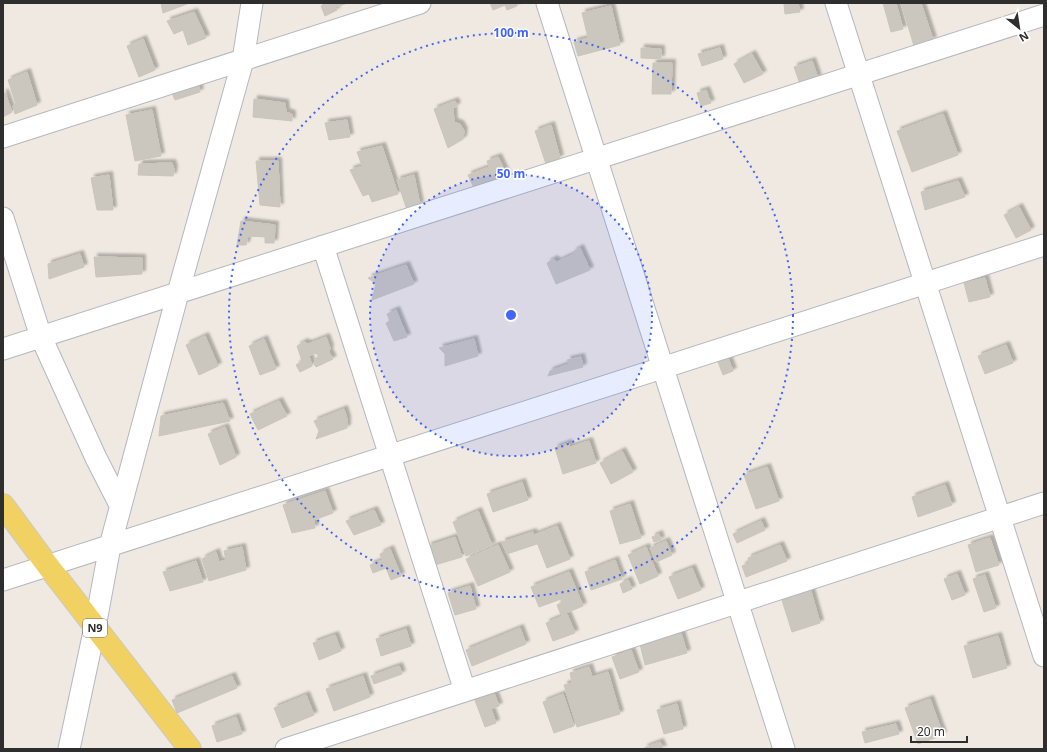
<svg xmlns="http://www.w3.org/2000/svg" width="1047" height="752" font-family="'Noto Sans',sans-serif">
  <defs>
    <filter id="shadow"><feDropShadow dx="3.5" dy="-3.5" stdDeviation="1" flood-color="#0004"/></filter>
  </defs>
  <rect width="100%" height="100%" fill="#efe9e1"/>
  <path fill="#cbc7bf" stroke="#cbc5ba" filter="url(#shadow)" d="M161,3H187V4L163,13Z
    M325,3H348L335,7L337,10L325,16L321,6Z
    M490,3H516L517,6L507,10L505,5L493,10Z
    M792,3H798L800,12L785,14L784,4Z
    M883,3H896L903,29L891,32Z
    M901,3H921L933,40L914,46Z
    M611,6L620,45L578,56L574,42L588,38L582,13Z
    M194,12L206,38L188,45L183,30L174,34L167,21Z
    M143,39L155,70L139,77L127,46Z
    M641,48L661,49V59L641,58Z
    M720,48L723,59L702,66L698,54Z
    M752,54L763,74L744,83L734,64Z
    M812,61L818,78L800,84L794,67Z
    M653,63H672L671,94H652Z
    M27,72L37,105L15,114L13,106L16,104L8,80Z
    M198,84L200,92L175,100L172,93Z
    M706,90L711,103L701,106L697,93Z
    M3,93H5L12,112L3,117Z
    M254,99L285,103L286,112L292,114V121L253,117Z
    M455,101L457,106L453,108L454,122L460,124L464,131L463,139L448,148L434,109Z
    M152,110L161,156L135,161L126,115Z
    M943,114L958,155L912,172L897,131Z
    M347,120L350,137L329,140L325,123Z
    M551,125L560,158L546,164L535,131Z
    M382,146L398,194L372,202L369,194L363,196L350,170L362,166L357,152Z
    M498,157L508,178L475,190L468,175L489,167L487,161Z
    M256,161H278L280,207L260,205Z
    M172,163L174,169L173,176L138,175L139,164Z
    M109,175L113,210H97L91,178Z
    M414,175L420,205L407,210L397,180Z
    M958,181L965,197L925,210L921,192Z
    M1019,207L1031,230L1016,238L1004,215Z
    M241,221L275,225L274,243H265V237L248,236L246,245H237Z
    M580,248L590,270L556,284L547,263L554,259L557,262L574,254L573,252Z
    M80,254L84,267L49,279L48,264Z
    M94,257L142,258V274L96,277Z
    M406,265L414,284L372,300L376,284L368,278Z
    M985,278L990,297L969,302L964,283Z
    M396,310L407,337L394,341L386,323L390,321L387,314Z
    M205,336L218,366L199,375L186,345Z
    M326,337L330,348L329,352L333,359L316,367L314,364L315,359L320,356L315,353L309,356L312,366L300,372L296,365L302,361L297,346L304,342L308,344Z
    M264,339L276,369L260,375L249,346Z
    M474,339L478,356L445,366V354L439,348Z
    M1006,345L1013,363L985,374L978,356Z
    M581,357L583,367L548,376L550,371L569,364L567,360Z
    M728,358L733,371L723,375L718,362Z
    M279,401L287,416L258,430L250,414Z
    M223,403L230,421L159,436L161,416Z
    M344,409L347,419V428L316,439L319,431L314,421Z
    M225,427L236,457L220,465L208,434Z
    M589,441L596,463L563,474L555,448L568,443L570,447Z
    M622,451L633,472L611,484L600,463Z
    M767,467L779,501L756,509L744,475Z
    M522,482L528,500L493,512L487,494Z
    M945,485L952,505L918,517L912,497Z
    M325,491L333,513L314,520L315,528L292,533L283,505Z
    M630,504L641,538L620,544L610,511Z
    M374,510L381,525L354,535L346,521Z
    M478,511L492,545L466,556L453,522Z
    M761,521L765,530L737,543L733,534Z
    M557,526L570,559L547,568L534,535Z
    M533,532L537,544L507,554L502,542Z
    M659,534L661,540L654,542L652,537Z
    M455,537L462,557L435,565L428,546Z
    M990,538L999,565L976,572L968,545Z
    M666,541L672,555L656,562L650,548Z
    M498,545L510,572L478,586L466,559Z
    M780,545L787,561L746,577L742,566L749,563L748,558Z
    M242,547L246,570L209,581L202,559L216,552L219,562L226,560L224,551Z
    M646,547L658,576L640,584L628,555Z
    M390,549L401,576L391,580L386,568L373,573L370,565L382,560L380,554Z
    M615,560L622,579L591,590L585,572Z
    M196,561L203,582L170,591L163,572Z
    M692,568L701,590L678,599L669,577Z
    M569,572L583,606L561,615L557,605L563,602L561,599L539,607L531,587Z
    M957,574L965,595L952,600L944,579Z
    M985,575L996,608L984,612L973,579Z
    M628,580L632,589L623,593L620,584Z
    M470,586L476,609L455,615L448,593Z
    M810,588L820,623L792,632L781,597Z
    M567,614L575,633L553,641L546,623Z
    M520,628L526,644L472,666L466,650Z
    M406,629L411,646L381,656L376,639Z
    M681,633L687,653L645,665L640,644Z
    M335,635L341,651L319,660L313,643Z
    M998,636L1007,668L973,678L964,646Z
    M631,650L639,672L620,679L612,657Z
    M399,666L402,674L374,684L371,676Z
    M589,667L592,677L608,672L620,714L577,727L564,685L572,683L570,673Z
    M232,676L237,688L177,713L172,700Z
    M363,676L370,697L334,711L326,689Z
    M492,688L499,706L491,709L496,723L485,727L473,695Z
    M563,694L574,726L554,733L543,702Z
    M306,695L314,715L282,728L274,708Z
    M930,699L943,735L918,744L905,708Z
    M677,704L683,729L664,734L657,710Z
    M236,717L242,734L217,742L212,726Z
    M896,724L899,734L865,743L862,732Z
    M660,742L663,749H644V748Z"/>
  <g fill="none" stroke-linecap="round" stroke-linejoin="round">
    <defs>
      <path id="minor" d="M547,3L784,749
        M836,3L1044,656
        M3,137L420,3
        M3,218L41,337L96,458L120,505
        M323,246L465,691
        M3,349L1044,15
        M3,580L1044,245
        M69,749L95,627L110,546L178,293L243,60L252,3
        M286,749L1044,503"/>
      <path id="major" d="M3,505L48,566L190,749"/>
    </defs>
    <use href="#minor" stroke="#b4b7c1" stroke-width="23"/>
    <use href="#major" stroke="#c9c9c9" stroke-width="24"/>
    <use href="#minor" stroke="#fff" stroke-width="21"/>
    <use href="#major" stroke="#f2d163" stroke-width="22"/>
  </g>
  <circle cx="511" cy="315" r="141" fill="#4264fb" fill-opacity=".12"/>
  <g fill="none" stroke="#4264fb" stroke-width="2" stroke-dasharray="2 4">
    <circle cx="511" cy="315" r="141"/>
    <circle cx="511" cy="315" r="282"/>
  </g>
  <g text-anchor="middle" stroke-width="3" stroke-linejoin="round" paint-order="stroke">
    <rect fill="#fff" stroke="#6d6d6d" stroke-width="1" x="83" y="619" width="24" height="18" rx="3"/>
    <g font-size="11" font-weight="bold" fill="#2e2e2e">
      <text x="95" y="632">N9</text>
    </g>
  </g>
  <circle cx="511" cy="315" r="6" fill="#4264fb" stroke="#fff" stroke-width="2"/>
  <g font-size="12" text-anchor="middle" font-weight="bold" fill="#4264fb" stroke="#fff" stroke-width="3" stroke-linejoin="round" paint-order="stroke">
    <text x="511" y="37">100 m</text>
    <text x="511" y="178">50 m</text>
  </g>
  <rect width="1047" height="752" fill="none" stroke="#2e2e2e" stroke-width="8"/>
  <g transform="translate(1019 28) rotate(150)" stroke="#ffffff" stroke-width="3" paint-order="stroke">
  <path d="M0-3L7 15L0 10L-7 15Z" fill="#2e2e2e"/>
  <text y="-6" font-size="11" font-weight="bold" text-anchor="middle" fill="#2e2e2e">N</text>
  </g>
  <path d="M911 736v6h56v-6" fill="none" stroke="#2e2e2e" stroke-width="2"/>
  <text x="917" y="736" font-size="12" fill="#2e2e2e" stroke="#ffffff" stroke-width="3" paint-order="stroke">20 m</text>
</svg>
